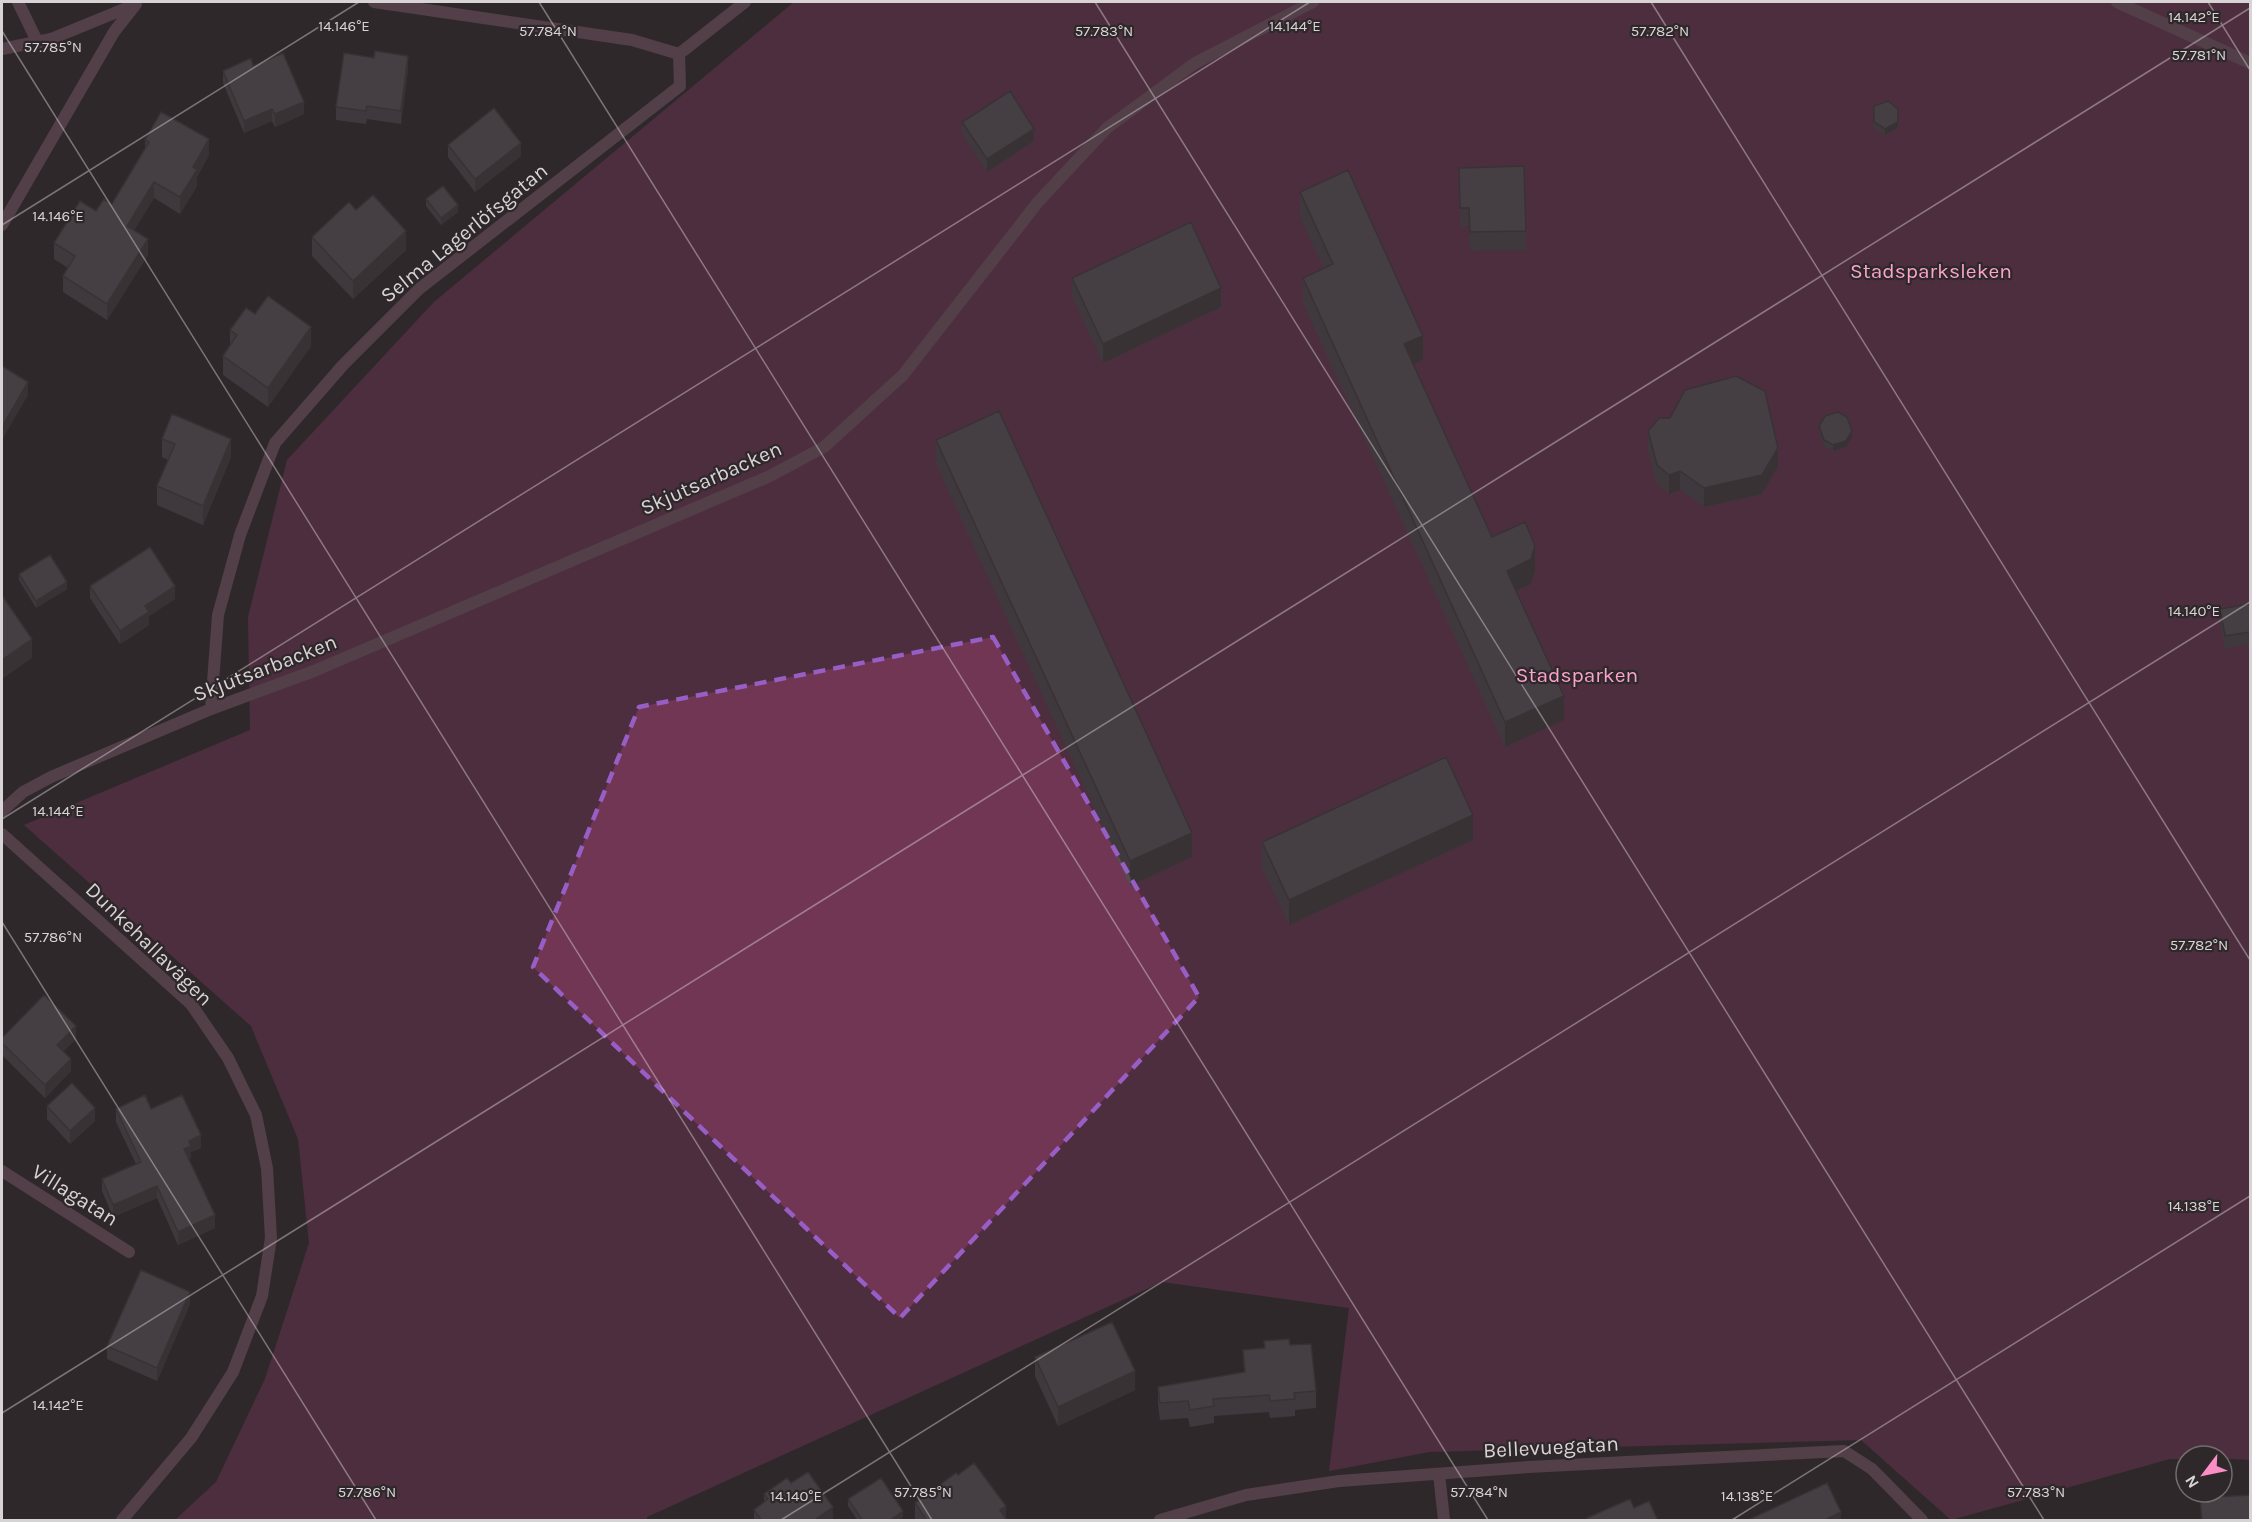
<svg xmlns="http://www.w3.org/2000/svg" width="2252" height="1522" font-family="Karla,sans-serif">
  <rect width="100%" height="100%" fill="#2f282b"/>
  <path fill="#723655" d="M794,2H2250V1460L2186,1456V1459H2170L1951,1520L1861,1440L1429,1452L1329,1471L1349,1308L1162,1282L647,1517V1520H175L216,1482L265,1379L309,1243L298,1139L251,1026L24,825L250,730L248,617L287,460L434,302Z"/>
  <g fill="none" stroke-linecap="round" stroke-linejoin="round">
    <path stroke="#7e5b6b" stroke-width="12" d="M18,2L38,43
      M374,2L632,40L679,54
      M2117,2L2250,63
      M2,49L51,39L134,5
      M679,54L745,2
      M2,225L114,32L136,4
      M211,709L218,615L240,535L275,443L343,365L419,289L680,86L679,54
      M2,811L23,792L51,777L211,709L314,671L770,476L824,447L903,375L1038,202L1107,128L1195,63L1313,2
      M2,1171L129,1252
      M1439,1474L1444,1520
      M1160,1520L1246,1495L1339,1481L1528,1467L1844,1451L1872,1469L1922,1520"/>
    <path stroke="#7e5b6b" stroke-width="12" d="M2,834L191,1004L228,1058L256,1115L267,1168L271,1238L262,1296L233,1372L191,1438L122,1520"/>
  </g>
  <path fill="#534d50" d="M374,58L408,69L401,124L367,119L366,124L336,120V107Z
    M253,66L304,114L275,127L272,121L244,133L223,83V71Z
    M1874,106L1898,128L1885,135L1874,128Z
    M962,122L1034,141L987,172L962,134Z
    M145,140L209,155L197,177V186L180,214L154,198L134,230L148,255L107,320L63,292V276L68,268L54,259V243L112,204L145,150Z
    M448,145L521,156L475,192L448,157Z
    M1459,168L1526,231V250L1470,251L1469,226L1460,227Z
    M1300,192L1423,360L1413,365L1492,537L1535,571L1531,584L1516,591L1564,720L1505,747L1303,303V278L1324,269L1300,217Z
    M426,199L458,212L441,225L426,206Z
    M356,210L406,250L353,299L312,256V237Z
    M1072,278L1221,307L1103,363L1072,297Z
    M255,314L311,346L268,407L223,375V356L230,346V330Z
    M1819,426L1852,437L1846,447L1833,451L1824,446L1819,432Z
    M1648,431L1778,466L1762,494L1704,507L1680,490L1669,494L1657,484L1648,450Z
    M162,439L231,457L203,525L157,505V486L168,460L162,457Z
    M936,440L1192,857L1130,886L936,464Z
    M19,574L67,589L36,608L19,580Z
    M90,586L175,599L149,616V625L120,644L90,598Z
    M2250,604V644L2225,649L2220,622V609Z
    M1473,840L1289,925L1262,867V842Z
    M2,1038L76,1039L63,1051L71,1071L45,1098L2,1055Z
    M47,1106L95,1121L70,1144L47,1119Z
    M116,1109H151L201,1148L191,1152V1158L189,1159L215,1228L178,1245L157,1198L113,1217L102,1191V1179L136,1164L116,1122Z
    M190,1304L157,1381L107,1359V1346Z
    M1264,1341L1290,1345L1316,1391V1408L1295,1410V1416L1270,1418L1269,1412L1214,1416V1423L1190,1427L1188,1418L1160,1420L1158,1404V1387L1244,1373L1243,1350L1264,1348Z
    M1035,1357L1135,1390L1058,1426L1035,1376Z
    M958,1475L1006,1521H915V1503Z
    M791,1483L833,1520L832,1521H754V1510L764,1502V1494Z
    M848,1499L903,1517L898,1521H858L848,1506Z"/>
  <path fill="#443f41" d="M408,56V69L401,124V111Z
    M304,102V114L275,127V114Z
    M272,109V121L244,133V121Z
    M1898,122V128L1885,135V129Z
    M1034,129V141L987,172V159Z
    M209,139V155L197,177V186L180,214V197L193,167Z
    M521,143V156L475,192V179Z
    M154,182V198L127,242V226Z
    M458,205V212L441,225V218Z
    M406,231V250L353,299V281Z
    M148,239V255L107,320V304Z
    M1221,288V307L1103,363V344Z
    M311,327V346L268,407V388Z
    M1423,336V360L1404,369V344Z
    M28,382V395L2,440V427Z
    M1852,431V437L1846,447L1833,451V445Z
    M231,439V457L203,525V506Z
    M1778,448V466L1762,494L1704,507V488Z
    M1680,471V490L1669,494V475Z
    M1535,546V571L1531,584L1507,595V571Z
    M67,582V589L36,608V601Z
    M175,586V599L149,616V625L120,644V631L145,606Z
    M32,639V658L2,679V660Z
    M1564,696V720L1505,747V722Z
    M1473,815V840L1289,925V900Z
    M1192,833V857L1130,886V861Z
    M76,1026V1039L57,1058V1045Z
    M71,1059V1071L45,1098V1085Z
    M95,1108V1121L70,1144V1131Z
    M201,1135V1148L191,1152V1158L184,1161V1149L189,1141Z
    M157,1186V1198L113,1217V1205Z
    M215,1215V1228L178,1245V1232Z
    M190,1292V1304L157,1381V1368Z
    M1135,1371V1390L1058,1426V1407Z
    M1006,1506V1521H1000V1510Z
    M833,1507V1520L832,1521H813Z
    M903,1511V1517L898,1521H889Z
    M1841,1512V1521H1823Z"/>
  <path fill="#615a5d" stroke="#443f41" stroke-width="1.5" d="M375,51L408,56L401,111L367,106L366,111L336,107L344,53L374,58Z
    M283,53L304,102L275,114L272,109L244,121L223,71L251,58L253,66Z
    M1010,91L1034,129L987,159L962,122Z
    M1888,101L1898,109V122L1885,129L1874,122V106Z
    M494,108L521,143L475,179L448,145Z
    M161,112L209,139L193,167L197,170L180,197L154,182L127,226L148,239L107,304L63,276L75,256L54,243L80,201L96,211L104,199L112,204L149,142L145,140Z
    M1524,166L1526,231L1470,232L1469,208H1460L1459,168Z
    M1348,170L1423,336L1404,344L1492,537L1525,522L1535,546L1531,559L1507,571L1564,696L1505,722L1303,278L1333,264L1300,192Z
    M443,186L458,205L441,218L426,199Z
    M373,195L406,231L353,281L312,237L349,202L356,210Z
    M1191,222L1221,288L1103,344L1072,278Z
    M268,296L311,327L268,388L223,356L237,335L230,330L246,308L255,314Z
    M2,366L28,382L2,427Z
    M1736,376L1765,391L1778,448L1762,475L1704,488L1680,471L1669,475L1657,465L1648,431L1659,418H1670L1685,390Z
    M999,411L1192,833L1130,861L936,440Z
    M1838,412L1847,417L1852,431L1846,441L1833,445L1824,440L1819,426L1825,416Z
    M172,414L231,439L203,506L157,486L175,444L162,439Z
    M150,547L175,586L145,606L149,612L120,631L90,586Z
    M50,555L67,582L36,601L19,574Z
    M3,597L32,639L2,660V598Z
    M2250,604V632L2225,636L2220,609Z
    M1446,757L1473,815L1289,900L1262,842Z
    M44,995L76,1026L57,1045L71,1059L45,1085L2,1043V1038Z
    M72,1083L95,1108L70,1131L47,1106Z
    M145,1095L151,1109L182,1095L201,1135L189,1141L191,1146L184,1149L215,1215L178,1232L157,1186L113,1205L102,1179L141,1162L116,1109Z
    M141,1270L190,1292L157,1368L107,1346Z
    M1112,1322L1135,1371L1058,1407L1035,1357Z
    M1289,1339L1290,1345L1311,1344L1316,1391L1294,1393L1295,1399L1270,1401L1269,1395L1213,1399L1214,1406L1190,1410L1188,1401L1160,1403L1158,1387L1245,1372L1243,1350L1265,1348L1264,1341Z
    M974,1463L1006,1506L1000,1510L1006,1519L1003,1521H927L915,1503L956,1473L958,1475Z
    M808,1472L833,1507L813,1521H762L754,1510L768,1499L764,1494L787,1478L791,1483Z
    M881,1478L903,1511L889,1521H863L848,1499Z
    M1827,1483L1841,1512L1823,1521H1746Z
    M2250,1495V1521H2202L2200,1498Z
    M1630,1499L1634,1508L1649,1501L1658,1521H1588L1587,1518Z"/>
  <path d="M0 0H2252V1522H0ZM993,637L1199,997L900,1318L533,967L639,707Z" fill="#2f282b" fill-opacity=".55" fill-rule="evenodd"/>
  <path fill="none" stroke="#975ec6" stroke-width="4.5" stroke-dasharray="12 8" stroke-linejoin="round" d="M993,637L1199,997L900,1318L533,967L639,707Z"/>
  <path fill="none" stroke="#d8d3d5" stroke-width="1.5" stroke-opacity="0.45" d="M539,2L1488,1520M1095,2L2044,1520M1651,2L2250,960M2208,2L2250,70M2,31L932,1520M2,225L359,2M2,819L1310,2M2,922L376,1520M2,1413L2250,8M781,1520L2250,602M1732,1520L2250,1196"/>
  <g text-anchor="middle" stroke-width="4.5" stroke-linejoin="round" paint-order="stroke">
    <g font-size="21" fill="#d8d3d5" stroke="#2f282b">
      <text transform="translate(464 233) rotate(-39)" y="7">Selma Lagerlöfsgatan</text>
      <text transform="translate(711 478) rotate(-24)" y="7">Skjutsarbacken</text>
      <text transform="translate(265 668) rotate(-21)" y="7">Skjutsarbacken</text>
      <text transform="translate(149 944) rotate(44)" y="7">Dunkehallavägen</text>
      <text transform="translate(75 1195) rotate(32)" y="7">Villagatan</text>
      <text transform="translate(1551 1447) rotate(-3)" y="7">Bellevuegatan</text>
    </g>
    <g font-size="21" fill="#fba2cd" stroke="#2f282b">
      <text x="1931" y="278">Stadsparksleken</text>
      <text x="1577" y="682">Stadsparken</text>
    </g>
  </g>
  <g font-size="15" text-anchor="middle" fill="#d8d3d5" stroke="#2f282b" stroke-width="4.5" stroke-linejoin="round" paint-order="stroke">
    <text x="2194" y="22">14.142°E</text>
    <text x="344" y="31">14.146°E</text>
    <text x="1295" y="31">14.144°E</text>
    <text x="548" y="36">57.784°N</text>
    <text x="1104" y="36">57.783°N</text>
    <text x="1660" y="36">57.782°N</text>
    <text x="53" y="52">57.785°N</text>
    <text x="2199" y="60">57.781°N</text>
    <text x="58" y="221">14.146°E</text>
    <text x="2194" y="616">14.140°E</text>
    <text x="58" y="816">14.144°E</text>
    <text x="53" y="942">57.786°N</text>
    <text x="2199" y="950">57.782°N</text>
    <text x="2194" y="1211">14.138°E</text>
    <text x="58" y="1410">14.142°E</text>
    <text x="367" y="1497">57.786°N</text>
    <text x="923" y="1497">57.785°N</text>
    <text x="1479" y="1497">57.784°N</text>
    <text x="2036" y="1497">57.783°N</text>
    <text x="796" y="1501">14.140°E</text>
    <text x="1747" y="1501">14.138°E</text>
  </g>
  <rect width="2252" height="1522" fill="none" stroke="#d8d3d5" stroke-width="6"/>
  <g transform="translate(2204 1474) rotate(238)"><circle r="28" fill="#2f282b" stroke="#736c6f" stroke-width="1.5"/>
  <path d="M0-4.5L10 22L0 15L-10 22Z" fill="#fb8fc5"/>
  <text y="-9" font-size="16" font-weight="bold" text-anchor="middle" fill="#d8d3d5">N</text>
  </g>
</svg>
